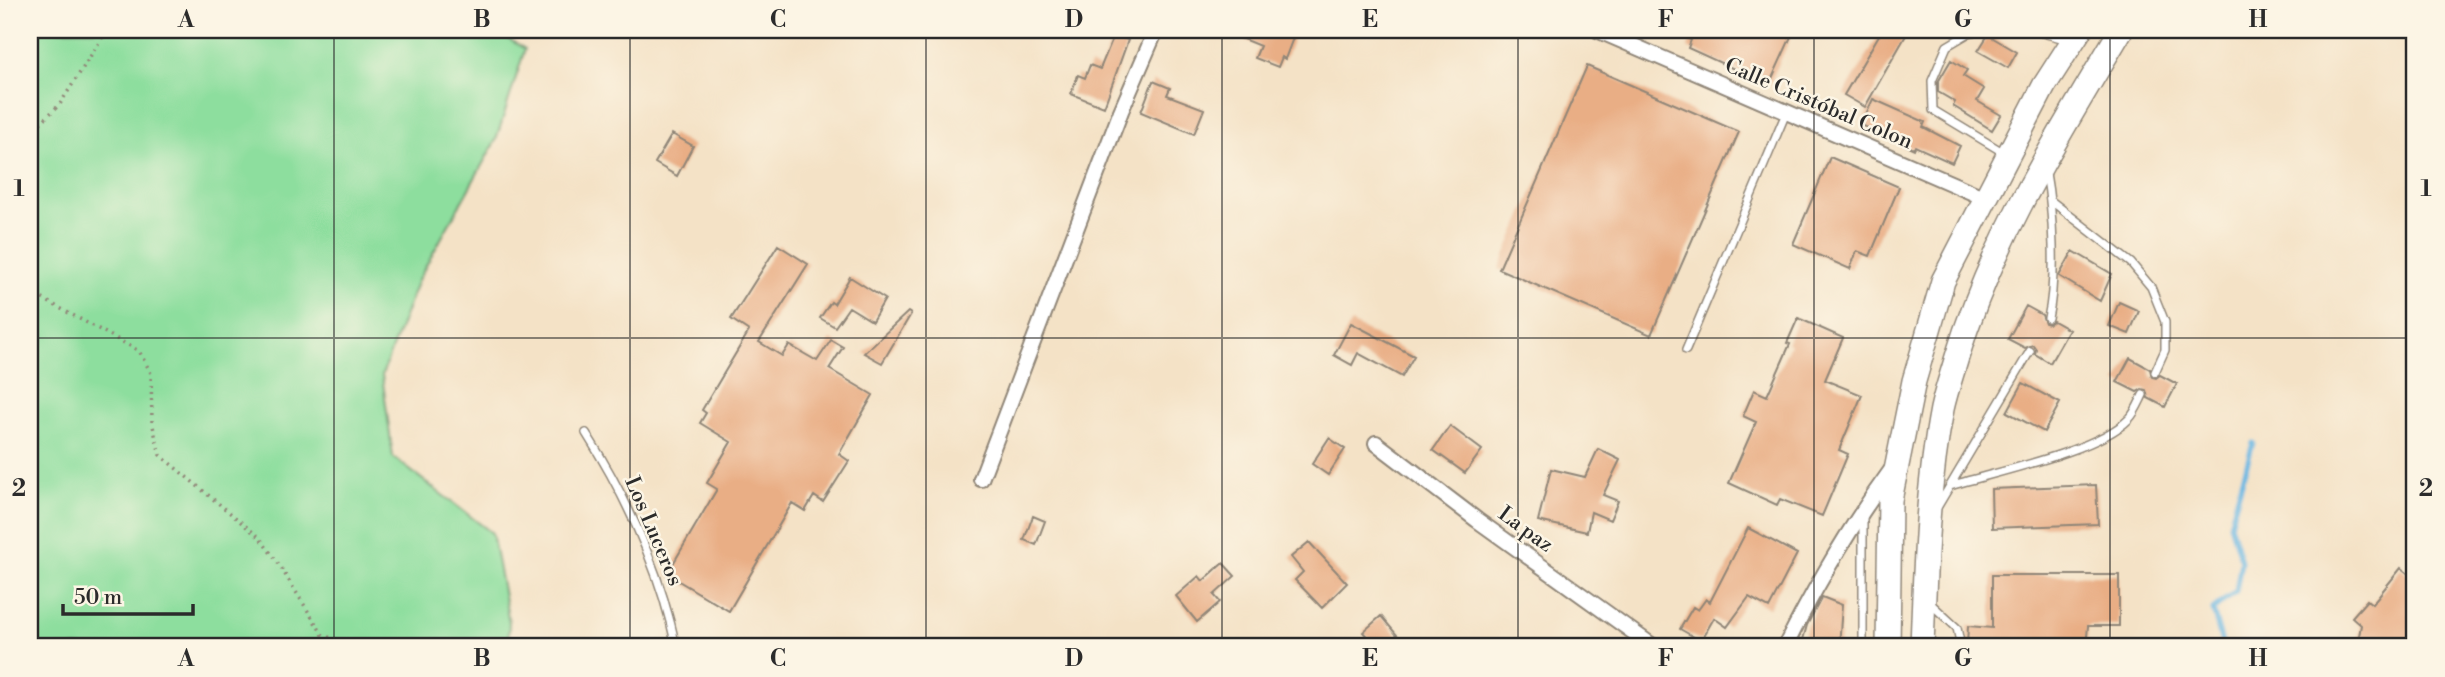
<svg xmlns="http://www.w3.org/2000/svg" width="2445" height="677" font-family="'Libre Bodoni',serif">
  <rect width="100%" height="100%" fill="#fcf5e5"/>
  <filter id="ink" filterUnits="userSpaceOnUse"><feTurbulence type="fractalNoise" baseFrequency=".0143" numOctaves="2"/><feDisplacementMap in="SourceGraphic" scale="14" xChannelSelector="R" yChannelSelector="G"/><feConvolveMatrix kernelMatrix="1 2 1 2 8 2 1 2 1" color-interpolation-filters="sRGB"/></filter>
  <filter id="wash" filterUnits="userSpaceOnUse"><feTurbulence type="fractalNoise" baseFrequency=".00686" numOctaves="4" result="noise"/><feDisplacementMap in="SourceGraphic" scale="28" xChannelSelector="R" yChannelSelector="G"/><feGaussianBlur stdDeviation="1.57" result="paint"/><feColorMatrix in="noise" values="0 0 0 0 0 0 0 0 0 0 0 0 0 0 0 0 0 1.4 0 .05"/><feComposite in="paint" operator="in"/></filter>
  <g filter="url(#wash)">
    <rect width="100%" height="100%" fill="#f4e2c6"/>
    <path fill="#8dde9e" stroke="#5c8464" stroke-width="2" d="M30,30H493L525,49L496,140L418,280L382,375L393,457L492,533L509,622L508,647H30Z"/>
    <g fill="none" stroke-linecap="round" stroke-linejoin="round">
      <path stroke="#68b6e2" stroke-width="5" d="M2223,647L2213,610L2236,591L2241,561L2230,524L2253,443"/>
    </g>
    <g id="blocks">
      <path fill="#e9ae85" d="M1221,30H1296L1285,59L1282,57L1278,67L1255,58L1260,46Z
        M1668,30H1794L1769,85L1688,48L1691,40Z
        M1882,30H1909L1865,107L1844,95Z
        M1114,35L1128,40L1104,107L1071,94L1078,75L1085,78L1090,65L1100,69Z
        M1988,35L2017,52L2008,68L1978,51Z
        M1951,60L1967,70L1963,76L1984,89L1977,101L2001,115L1992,130L1953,106L1955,102L1938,92V82Z
        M1587,66L1739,132L1651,335L1499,269Z
        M1153,81L1170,88L1167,95L1204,109L1194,134L1141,112Z
        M1873,99L1925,122L1923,127L1960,146L1952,163L1915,146L1914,149L1861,125Z
        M672,134L693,146L677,176L655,163Z
        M1830,157L1899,187L1870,256L1857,251L1850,269L1793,244Z
        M778,245L808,264L759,342L782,356L789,345L817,361L831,340L843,347L829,369L873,395L839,454L849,461L823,502L814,496L805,511L792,503L729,611L667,574L717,489L707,483L731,442L700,423L706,413L702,410L749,331L731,319Z
        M2073,251L2112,274L2100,301L2059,276Z
        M850,277L885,299L872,321L849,307L835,327L820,318L831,302L834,304Z
        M2119,302L2139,311L2129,334L2109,326Z
        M2026,306L2042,315L2045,323L2049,324L2053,321L2069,330L2050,363L2035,354L2036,349L2033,345L2025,348L2008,339Z
        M908,312L911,314L882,363L864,353Z
        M1798,318L1843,338L1825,380L1862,395L1839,450L1848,454L1822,516L1780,499L1777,505L1729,483L1756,422L1743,416L1754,390L1767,396L1790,344L1787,343Z
        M1351,323L1414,356L1402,377L1358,353L1352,365L1334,355Z
        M2130,358L2150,369L2152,377L2156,378L2160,375L2177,384L2165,407L2148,398L2146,390L2142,389L2137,392L2117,382Z
        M2023,383L2060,403L2044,432L2007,412Z
        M1450,426L1482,450L1465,473L1433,450Z
        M1329,438L1345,449L1328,475L1312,464Z
        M1598,449L1620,460L1603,495L1618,501L1610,520L1591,512L1587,532L1538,521L1551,469L1585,477Z
        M2096,485L2098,524L1992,528L1991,489Z
        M1033,516L1045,521L1036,545L1024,540Z
        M1748,528L1797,554L1769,608L1749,597L1727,627L1714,618L1701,641L1680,629L1693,607L1698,610L1706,599L1710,602Z
        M1309,542L1347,583L1322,608L1295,580L1303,572L1291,557Z
        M1223,563L1235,576L1214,595L1220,602L1197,622L1176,596L1199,576L1203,581Z
        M2401,568L2415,579V647H2357L2361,625L2352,617L2367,600L2372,604Z
        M1992,575H2119V626H2088L2086,647H1967L1968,626L1992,628Z
        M1822,597L1842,605L1839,647H1801L1807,625Z
        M1381,616L1407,647H1376L1363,632Z"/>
    </g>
  </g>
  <g filter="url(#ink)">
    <use href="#blocks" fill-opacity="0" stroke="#908678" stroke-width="2"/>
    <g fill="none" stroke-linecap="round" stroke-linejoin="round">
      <defs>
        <path id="service" d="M1980,30L1969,33L1947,46L1932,81L1933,110L2006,154
          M2031,30L2069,40
          M2046,173C2053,212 2057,279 2048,318
          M2050,200L2131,263L2151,287L2165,322V350L2155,372
          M1686,350L1786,113
          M586,433C619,485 646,541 664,600C668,616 674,631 675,647
          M1950,486C1996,472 2098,451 2129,419C2135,413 2139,403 2143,395
          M1938,506L2030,351
          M1930,603L1957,628L1961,647
          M1863,647V515"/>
        <path id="minor" d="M1597,30L1985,198
          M1376,443L1477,520L1654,647
          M981,479L1121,111L1156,30
          M1785,647C1816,585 1851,525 1892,469"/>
        <path id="primary" d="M1888,647L1890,500L1914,381L1943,281L2044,86L2080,30
          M1922,647C1925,568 1927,487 1942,409C1946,391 1952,374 1957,357C1993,238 2058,136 2121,30"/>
      </defs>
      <use href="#service" stroke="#908678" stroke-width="10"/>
      <use href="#minor" stroke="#908678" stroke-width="18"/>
      <use href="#primary" stroke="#908678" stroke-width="26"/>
      <path stroke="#908678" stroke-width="3.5" stroke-dasharray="2 5" stroke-linecap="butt" d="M30,133L60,104L107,30
        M30,292L139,351L151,373L152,422L160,455L259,537L276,560L323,635L358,647"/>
      <use href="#service" stroke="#fff" stroke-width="7"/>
      <use href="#minor" stroke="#fff" stroke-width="14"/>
      <use href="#primary" stroke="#fff" stroke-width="23"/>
    </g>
  </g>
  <path fill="none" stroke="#2b2b2b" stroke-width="2" stroke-opacity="0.55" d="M334,30V647M630,30V647M926,30V647M1222,30V647M1518,30V647M1814,30V647M2110,30V647M30,338H2415"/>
  <g text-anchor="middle" stroke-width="5" stroke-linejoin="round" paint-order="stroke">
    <g font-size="21" fill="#2b2b2b" stroke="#fcf5e5">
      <text transform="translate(1819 103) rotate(23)" y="7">Calle Cristóbal Colon</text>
      <text transform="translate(1526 529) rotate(36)" y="7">La paz</text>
      <text transform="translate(654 531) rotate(67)" y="7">Los Luceros</text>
    </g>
  </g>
  <rect width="2445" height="677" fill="none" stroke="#fcf5e5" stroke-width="77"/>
  <path d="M63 604v10h130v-10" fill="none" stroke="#2b2b2b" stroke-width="3.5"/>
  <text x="74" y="604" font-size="21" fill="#2b2b2b" stroke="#fcf5e5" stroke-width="5" paint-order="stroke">50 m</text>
  <rect x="38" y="38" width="2368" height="600" fill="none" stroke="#2b2b2b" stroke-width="2.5"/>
  <g font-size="23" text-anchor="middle" font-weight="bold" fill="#2b2b2b">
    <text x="186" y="27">A</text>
    <text x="482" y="27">B</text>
    <text x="778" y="27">C</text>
    <text x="1074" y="27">D</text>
    <text x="1370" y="27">E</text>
    <text x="1666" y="27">F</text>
    <text x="1963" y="27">G</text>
    <text x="2258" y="27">H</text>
    <text x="19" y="196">1</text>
    <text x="2426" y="196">1</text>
    <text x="19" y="496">2</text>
    <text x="2426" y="496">2</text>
    <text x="186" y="666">A</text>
    <text x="482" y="666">B</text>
    <text x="778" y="666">C</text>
    <text x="1074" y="666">D</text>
    <text x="1370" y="666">E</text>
    <text x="1666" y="666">F</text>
    <text x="1963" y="666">G</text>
    <text x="2258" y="666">H</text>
  </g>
</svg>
